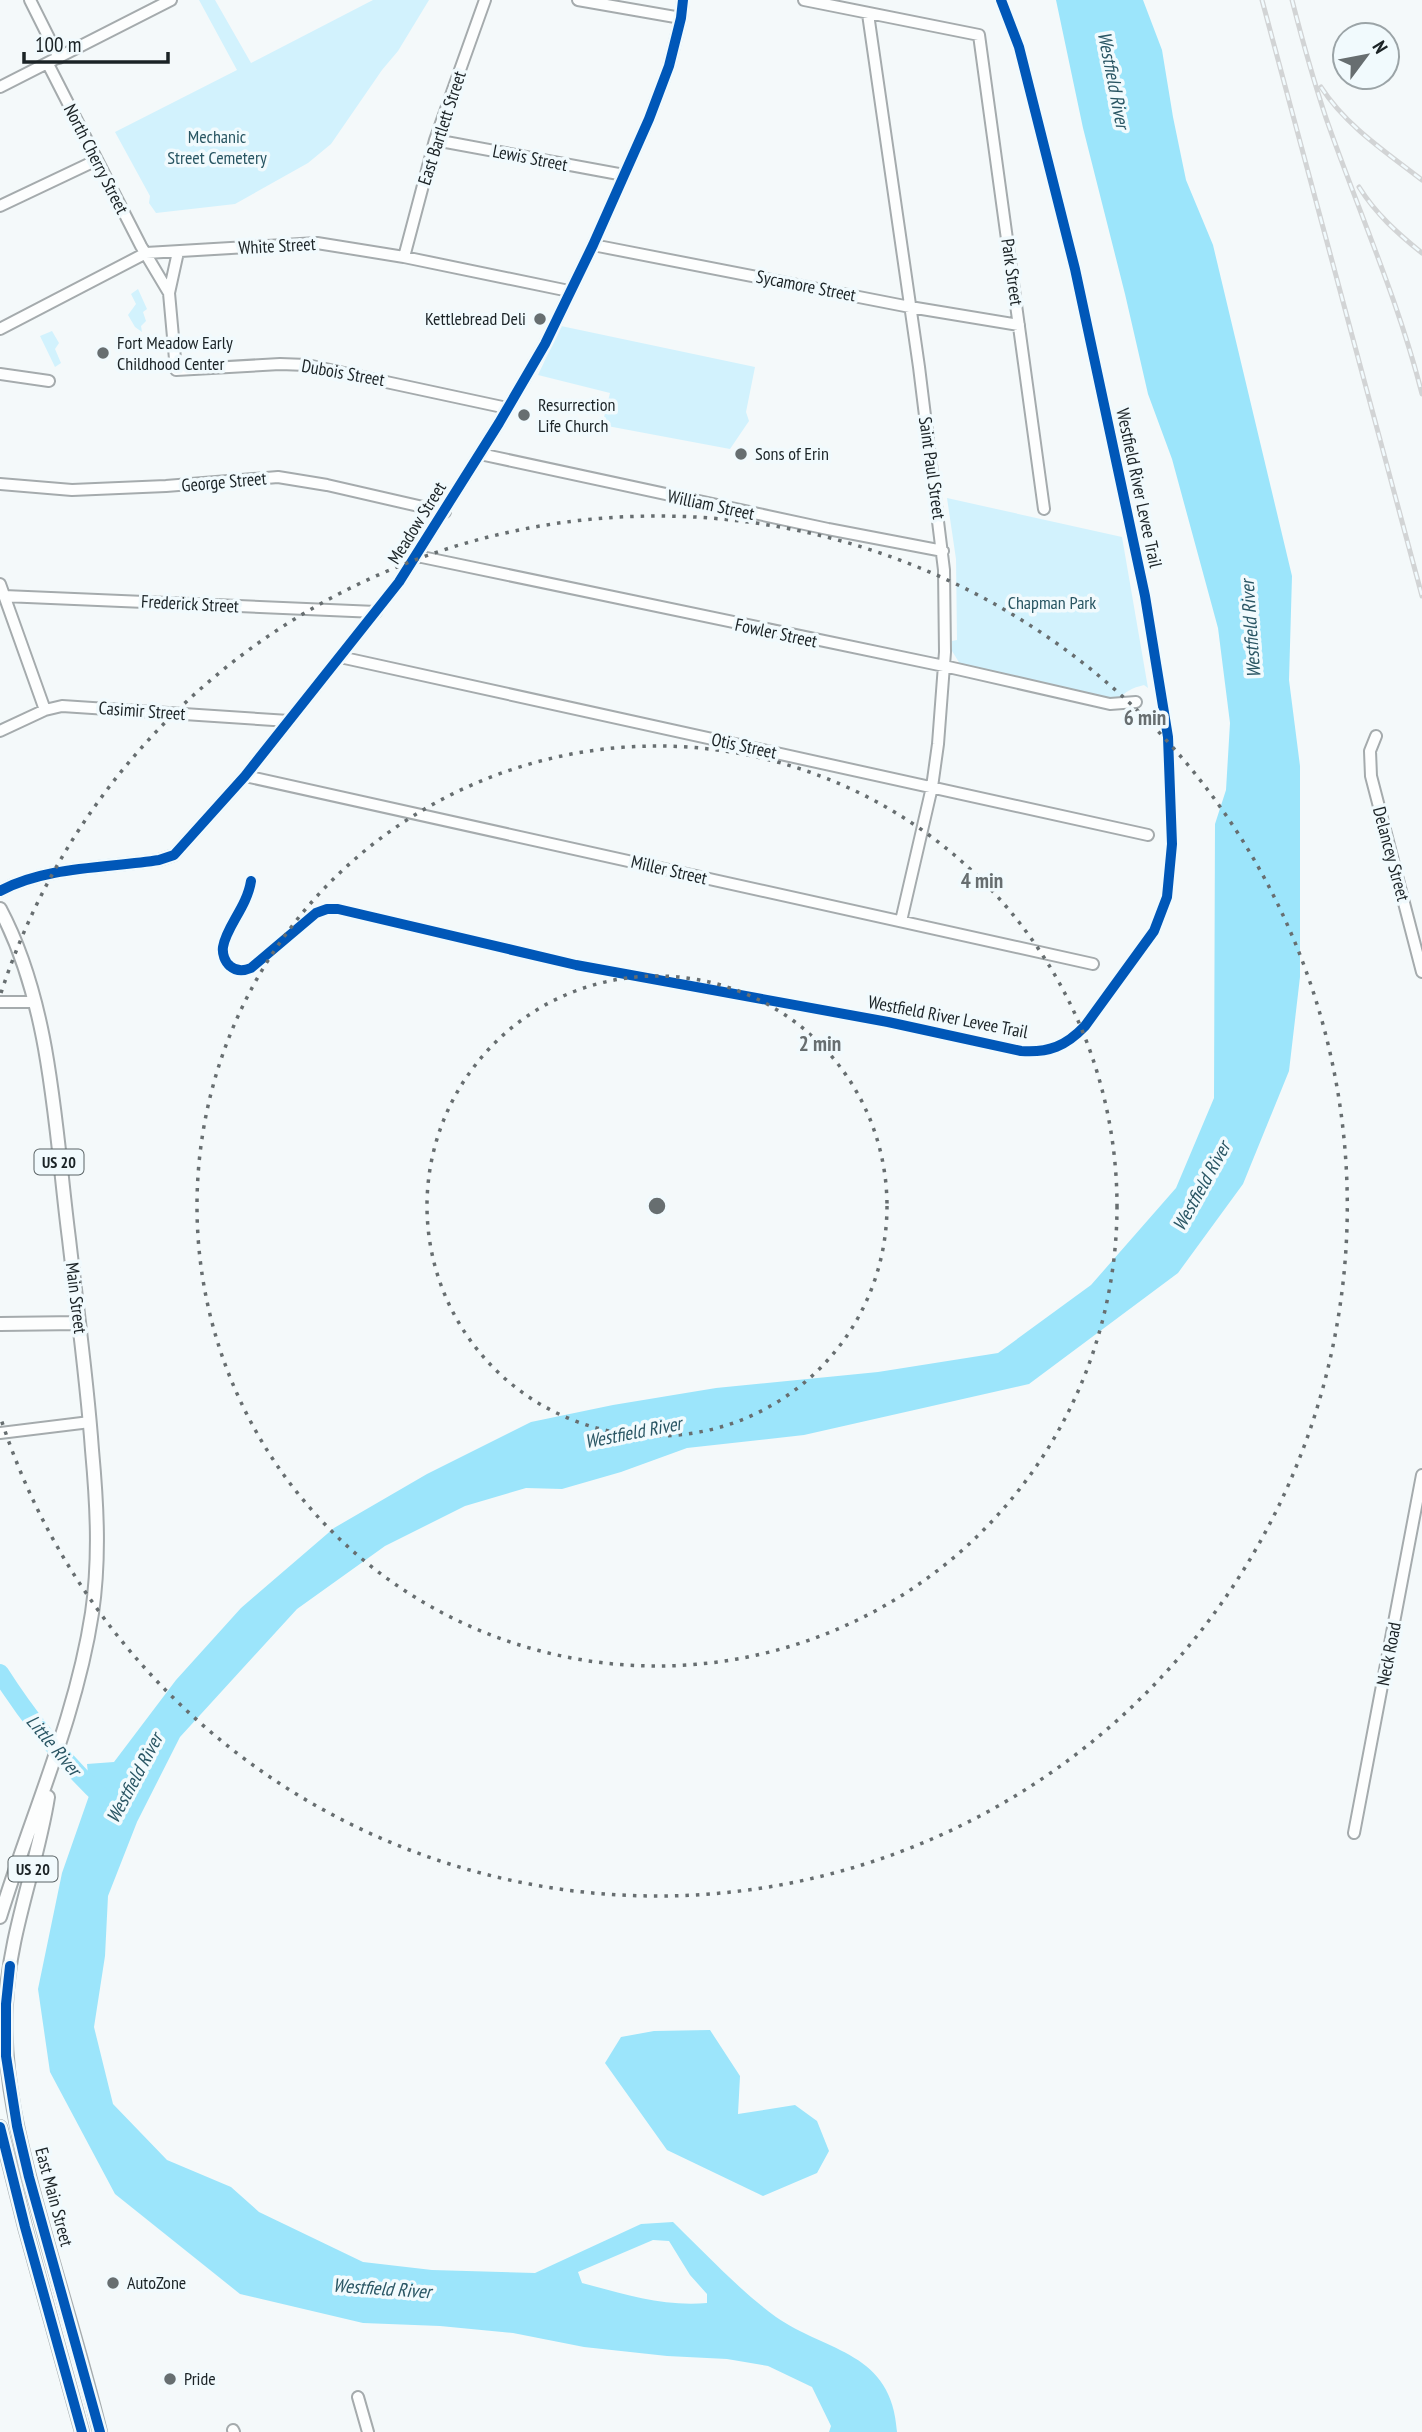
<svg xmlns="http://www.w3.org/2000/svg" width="1422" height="2432" font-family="'PT Sans Narrow',sans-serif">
  <rect width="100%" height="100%" fill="#f4f9fa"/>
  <path fill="#d2f2fd" d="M199,0H215L251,63L373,0H429L398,51L382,70L331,144L308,163L235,204L156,213L149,203L150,196L115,132L237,70Z
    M138,289L147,309L143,312L146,321L141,326L142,332L135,327L128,315L136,304L131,294Z
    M561,326L755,367L746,412L749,421L730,449L602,425L610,393L538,375Z
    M52,331L59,343L55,349L61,363L55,367L40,336Z
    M947,498L1122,537L1148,688L1144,685C1132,688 1125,691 1118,701L960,664L952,651V641L957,640L956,559Z"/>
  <path fill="#9ce5fb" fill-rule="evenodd" d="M1056,0H1143L1162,50L1173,117L1186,180L1213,245L1292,576L1289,680L1300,766V977L1289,1071L1243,1184L1178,1273L1029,1384L804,1435L687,1448L621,1472L562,1489L526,1488L465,1506L385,1546L297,1609L180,1737L137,1822L108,1896L105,1956L94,2027L113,2104L167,2160L231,2187L259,2212L363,2262L432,2270L535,2273L641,2224L673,2222C706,2254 739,2290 776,2317C828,2353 892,2351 897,2432H829L831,2426L812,2387L768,2366L727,2359L667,2356L584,2347L513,2333L440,2326L363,2323L240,2294L115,2194L50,2072L38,1989L62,1873L90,1793L87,1764L114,1762L176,1680L241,1608L334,1528L427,1474L531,1422L613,1405L716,1388L878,1372L998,1353L1091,1285L1176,1188L1214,1098L1215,824L1226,790L1230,723L1218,628L1172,459L1148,394L1125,294L1083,128ZM653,2240L669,2241L690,2275L707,2294V2303C664,2307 624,2294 582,2283L578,2272Z
    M710,2030L740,2076L738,2114L795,2105L817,2121L829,2151L817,2173L763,2196L667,2150L605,2063L621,2037L654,2031Z"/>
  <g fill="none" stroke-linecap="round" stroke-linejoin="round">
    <path stroke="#9ce5fb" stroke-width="18" d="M0,1673C30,1720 66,1764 107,1802"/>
    <defs>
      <path id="minor" d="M30,0L59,58
        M578,0L681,18
        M804,0L979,35L1044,509
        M868,14L919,367L944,570L945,652L938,744L932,787L901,921
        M48,64L141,246L169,293L176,370L280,364L307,365L507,408
        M0,87L171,0
        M435,140L624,175
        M0,206L97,160
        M593,245L910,307L1019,325
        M404,257L435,140L485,0
        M169,293L178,252
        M0,329L146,253L317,243L404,257L569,291
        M0,374L49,381
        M480,454L828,529L943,551
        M0,484L72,490L166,486L278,477L327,485L445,512
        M417,556L944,666L1110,704L1136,702
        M0,584L45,710
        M4,596L376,612
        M340,657L1148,835
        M0,731L45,710L62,706L289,721
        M1376,736L1370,751L1371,776L1422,972
        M245,776L1093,964
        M0,891C46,866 108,868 159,860L174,855L245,776L399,582L499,423L545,344L593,245L649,119L669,66L681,18L683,0
        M0,1002H33
        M0,1433L90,1422
        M1354,1833L1422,1475
        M358,2397L368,2432
        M233,2430L234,2432"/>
      <path id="major" d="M0,909C52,1007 55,1131 69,1239C77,1309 87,1379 92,1450C97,1504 100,1559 92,1613C76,1718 31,1816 0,1917
        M0,1324L79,1323
        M48,1797C37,1867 9,1933 6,2004C2,2075 20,2145 39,2213C59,2286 82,2358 100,2432
        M0,2127L25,2227L82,2432"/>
    </defs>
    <use href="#minor" stroke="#a5abad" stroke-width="14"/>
    <use href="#major" stroke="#a5abad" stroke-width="16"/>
    <use href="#minor" stroke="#fdfefe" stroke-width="10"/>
    <use href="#major" stroke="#fdfefe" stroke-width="12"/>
    <defs>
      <path id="rail" d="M1262,0L1422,596
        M1292,0C1302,39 1313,79 1326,118C1358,210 1398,299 1422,394
        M1321,87C1346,126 1386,152 1422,180
        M1359,187C1376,214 1397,233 1422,253"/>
    </defs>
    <use href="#rail" stroke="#d2d4d5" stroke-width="5"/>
    <use href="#rail" stroke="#f1fafd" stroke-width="2.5" stroke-dasharray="8" stroke-linecap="butt"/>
    <defs>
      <path id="cycleway" d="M251,881C247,907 226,927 223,947C222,954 225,962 230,966C237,972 244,971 251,968L316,913L327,909H338L576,965L888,1022L1021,1051C1049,1053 1066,1046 1085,1026L1154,931L1167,897L1172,844L1168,737L1145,596L1075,269L1019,47L1001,0
        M0,891C46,866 108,868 159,860L174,855L245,776L399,582L499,423L545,344L593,245L649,119L669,66L681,18L683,0
        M10,1966L6,2004V2056L17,2126L29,2177L100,2432
        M0,2127L25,2227L82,2432"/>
    </defs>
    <use href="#cycleway" stroke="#f1fafd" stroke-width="15"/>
    <use href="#cycleway" stroke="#0057b8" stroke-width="10"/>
  </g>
  <g fill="none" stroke="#676e70" stroke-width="3.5" stroke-dasharray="3.5 7">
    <circle cx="657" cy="1206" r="230"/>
    <circle cx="657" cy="1206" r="460"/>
    <path d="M1 993A690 690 0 1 1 1 1419"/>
  </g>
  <g fill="#676e70" stroke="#f1fafd" stroke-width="2.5">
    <circle cx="540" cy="319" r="7"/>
    <circle cx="103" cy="353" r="7"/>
    <circle cx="524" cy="415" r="7"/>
    <circle cx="741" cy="454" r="7"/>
    <circle cx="113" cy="2283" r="7"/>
    <circle cx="170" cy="2379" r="7"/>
  </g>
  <g text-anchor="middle" stroke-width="7" stroke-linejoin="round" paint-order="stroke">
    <g fill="#f1fafd" stroke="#5b6466" stroke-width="2">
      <rect x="34.5" y="1149.5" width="49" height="25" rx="5"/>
      <rect x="8.5" y="1856.5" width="49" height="25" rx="5"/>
    </g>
    <g font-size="16" font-weight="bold" fill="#1b2326">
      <text x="59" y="1168">US 20</text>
      <text x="33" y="1875">US 20</text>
    </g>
    <g font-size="18" fill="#1b2326" stroke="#f1fafd">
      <text transform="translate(442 128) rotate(-72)" y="6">East Bartlett Street</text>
      <text transform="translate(530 158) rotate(11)" y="6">Lewis Street</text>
      <text transform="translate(96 159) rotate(63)" y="6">North Cherry Street</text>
      <text transform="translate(277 246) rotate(-3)" y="6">White Street</text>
      <text transform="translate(1012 272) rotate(82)" y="6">Park Street</text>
      <text transform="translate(806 286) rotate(11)" y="6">Sycamore Street</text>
      <text transform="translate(343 373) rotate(10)" y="6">Dubois Street</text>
      <text transform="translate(932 468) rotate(82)" y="6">Saint Paul Street</text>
      <text transform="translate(224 482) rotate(-5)" y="6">George Street</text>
      <text transform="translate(1139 488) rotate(78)" y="6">Westfield River Levee Trail</text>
      <text transform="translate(711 505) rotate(12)" y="6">William Street</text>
      <text transform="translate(417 523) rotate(-58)" y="6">Meadow Street</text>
      <text transform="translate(190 604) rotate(3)" y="6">Frederick Street</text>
      <text transform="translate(776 633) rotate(12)" y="6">Fowler Street</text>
      <text transform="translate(142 711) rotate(4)" y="6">Casimir Street</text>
      <text transform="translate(744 746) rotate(12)" y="6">Otis Street</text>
      <text transform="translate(1391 854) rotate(75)" y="6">Delancey Street</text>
      <text transform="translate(669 870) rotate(13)" y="6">Miller Street</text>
      <text transform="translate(948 1017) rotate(11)" y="6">Westfield River Levee Trail</text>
      <text transform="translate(76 1298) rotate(83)" y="6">Main Street</text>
      <text transform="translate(1389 1654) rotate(-79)" y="6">Neck Road</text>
      <text transform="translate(54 2197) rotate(75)" y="6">East Main Street</text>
    </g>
    <g font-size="18" fill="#285562" stroke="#f1fafd">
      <text x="217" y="143">Mechanic<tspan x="217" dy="21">Street Cemetery</tspan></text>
      <text x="1052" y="609">Chapman Park</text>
    </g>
    <g font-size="18" fill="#1b2326" stroke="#f1fafd" text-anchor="start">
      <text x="526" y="325" text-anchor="end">Kettlebread Deli</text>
      <text x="117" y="349">Fort Meadow Early<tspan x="117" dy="21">Childhood Center</tspan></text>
      <text x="538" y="411">Resurrection<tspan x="538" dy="21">Life Church</tspan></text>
      <text x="755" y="460">Sons of Erin</text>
      <text x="127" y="2289">AutoZone</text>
      <text x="184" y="2385">Pride</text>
    </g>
    <g font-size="19" font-style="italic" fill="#2a5664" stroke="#f1fafd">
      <text transform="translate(1114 80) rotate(79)" y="7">Westfield River</text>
      <text transform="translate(1250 629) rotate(-94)" y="7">Westfield River</text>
      <text transform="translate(1201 1186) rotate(-61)" y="7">Westfield River</text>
      <text transform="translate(633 1432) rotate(-11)" y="7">Westfield River</text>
      <text transform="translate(54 1745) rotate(50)" y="7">Little River</text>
      <text transform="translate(134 1778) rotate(-62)" y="7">Westfield River</text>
      <text transform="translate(382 2288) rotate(4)" y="7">Westfield River</text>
    </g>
  </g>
  <circle cx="657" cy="1206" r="10" fill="#676e70" stroke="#f1fafd" stroke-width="3.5"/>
  <g font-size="21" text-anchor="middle" font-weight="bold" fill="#676e70" stroke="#f1fafd" stroke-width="7" stroke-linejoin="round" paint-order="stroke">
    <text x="1145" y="725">6 min</text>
    <text x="982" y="888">4 min</text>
    <text x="820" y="1051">2 min</text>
  </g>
  <g transform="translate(1366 56) rotate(58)"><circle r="33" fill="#f1fafd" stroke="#9ba4a7" stroke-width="2"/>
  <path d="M0-5L12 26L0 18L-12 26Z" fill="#676e70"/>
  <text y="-10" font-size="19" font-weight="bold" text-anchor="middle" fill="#1b2326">N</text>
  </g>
  <path d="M24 52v10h144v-10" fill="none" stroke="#1b2326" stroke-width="3.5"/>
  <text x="35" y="52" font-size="21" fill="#1b2326" stroke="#f1fafd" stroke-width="5" paint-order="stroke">100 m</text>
</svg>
